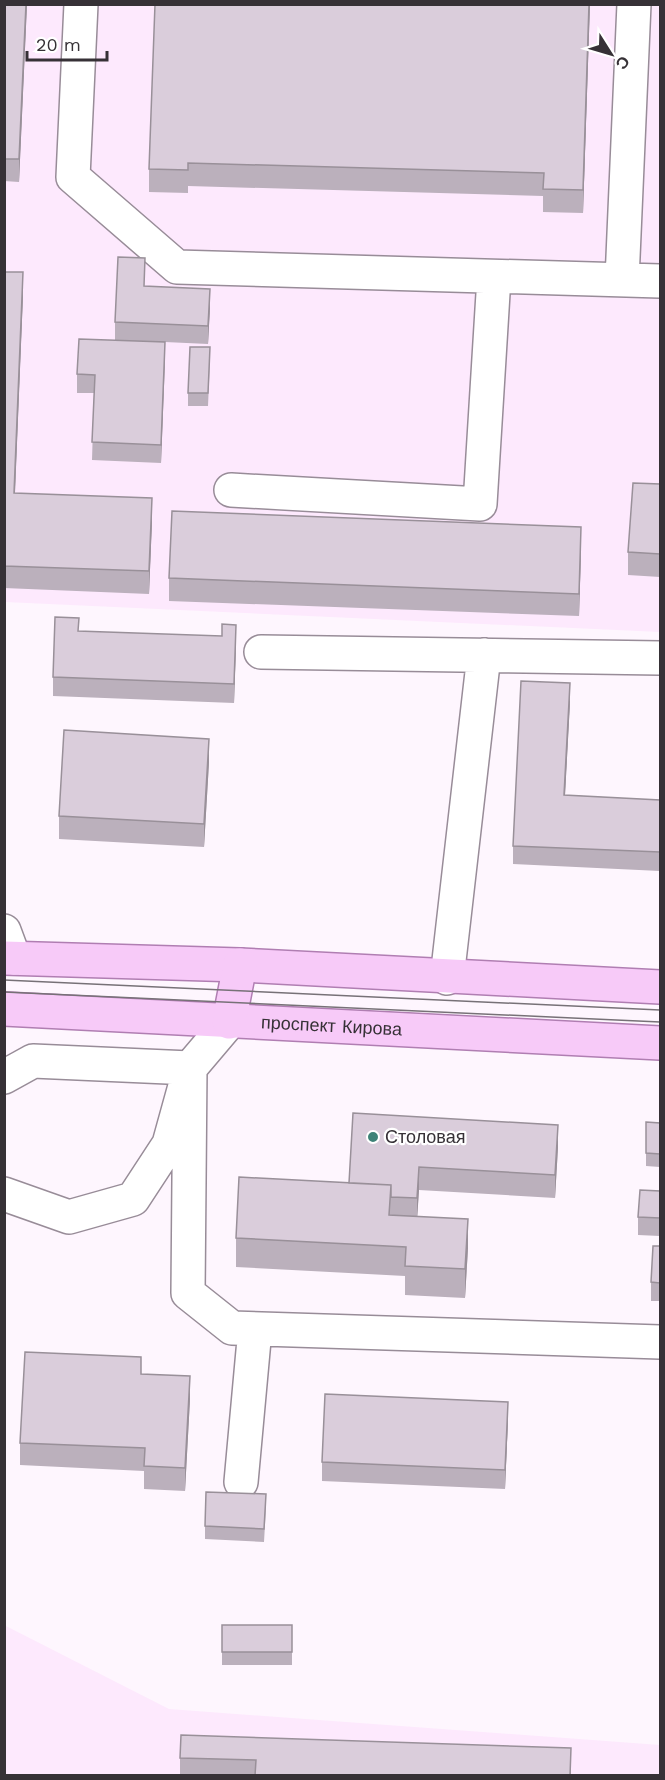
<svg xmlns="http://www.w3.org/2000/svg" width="665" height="1780" font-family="'Work Sans',sans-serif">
  <rect width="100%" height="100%" fill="#fef6fe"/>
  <path fill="#fde9fd" d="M5,5H660V632L5,602Z
    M4,1625L169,1709L660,1745V1775H5Z"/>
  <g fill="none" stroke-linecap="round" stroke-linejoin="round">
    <defs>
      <path id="minor" d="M81,4L73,177L177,267L660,281
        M622,280L634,4
        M231,490L480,504L494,277
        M261,652L660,658
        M4,931L14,958
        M447,978L484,655
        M4,1077L33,1061L190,1068L188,1293L232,1328L660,1342
        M4,1194L69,1217L133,1199L169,1144L190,1068L229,1022
        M241,1482L255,1329"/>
      <g id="major">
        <path d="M4,958L240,965L660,987"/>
        <path id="s1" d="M4,1009L660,1043"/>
        <path d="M229,1022L240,965"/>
      </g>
    </defs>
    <use href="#minor" stroke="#988c98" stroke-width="36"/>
    <use href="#major" stroke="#b07eb2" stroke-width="36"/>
    <use href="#minor" stroke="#fff" stroke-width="33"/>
    <use href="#major" stroke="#f7caf8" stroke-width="33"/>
    <path stroke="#777177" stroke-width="1.5" d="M4,980L660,1010
      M4,992L660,1022"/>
  </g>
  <path fill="#bbb0bc" d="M4,4H27L19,182L4,181Z
    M590,4L583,213L543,212V196L188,186V193L149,192V169Z
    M4,272L23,295L15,493L152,521L149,594L4,588Z
    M145,286L210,307L208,344L165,342L161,463L92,460L94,393H77V374L115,340V322Z
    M210,360L208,406H188V393Z
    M660,484V577L628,575V552Z
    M581,550L579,616L169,601V578Z
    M79,631L236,643L234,703L53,696V677Z
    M570,702L565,795L660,800V871L513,864V846Z
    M209,762L204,847L59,839V816Z
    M353,1113L558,1147L555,1198L419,1190L417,1217L468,1248L465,1298L405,1295V1276L236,1267V1238L349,1183Z
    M646,1122L660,1123V1167L646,1166Z
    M660,1191V1236L638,1235V1217Z
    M660,1246V1301H651V1282Z
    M141,1374L190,1399L185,1491L144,1489V1471L20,1465V1443Z
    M508,1420L505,1489L322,1481V1462Z
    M266,1507L264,1542L205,1539V1526Z
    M222,1625H292V1665H222Z
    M571,1748V1776H180V1758Z"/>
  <path fill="#999099" d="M26,4H27L19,182V159Z
    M589,4H590L583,213V190Z
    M23,272V295L14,516V493Z
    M210,289V307L208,344V326Z
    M165,342V360L161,463V445Z
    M152,498V521L149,594V571Z
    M581,527V550L579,616V594Z
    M236,625V643L234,703V684Z
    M570,683V702L564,814V795Z
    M209,739V762L204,847V824Z
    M558,1125V1147L555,1198V1175Z
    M419,1167V1190L417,1221V1198Z
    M468,1219V1248L465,1298V1269Z
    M190,1376V1399L185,1491V1468Z
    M508,1402V1420L505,1489V1470Z"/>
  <path fill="#dacddb" stroke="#999099" stroke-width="1.5" d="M4,4H26L19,159H4Z
    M155,4H589L583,190L543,189L544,173L188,163V170L149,169Z
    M118,257L145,258L144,286L210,289L208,326L115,322Z
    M4,272H23L14,493L152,498L149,571L4,566Z
    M79,339L165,342L161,445L92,442L95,375L77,374Z
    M190,347H210L208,393H188Z
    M633,483L660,484V554L628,552Z
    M172,511L581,527L579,594L169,578Z
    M55,617L79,618L78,631L222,636V624L236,625L234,684L53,677Z
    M521,681L570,683L564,795L660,800V852L513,846Z
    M64,730L209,739L204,824L59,816Z
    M353,1113L558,1125L555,1175L419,1167L417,1198L391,1197V1185L349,1183Z
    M646,1122L660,1123V1154L646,1153Z
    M239,1177L391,1185L389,1215L468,1219L465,1269L405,1266L406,1247L236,1238Z
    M640,1190L660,1191V1218L638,1217Z
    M653,1246H660V1283L651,1282Z
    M25,1352L141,1357V1374L190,1376L185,1468L144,1466L145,1448L20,1443Z
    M325,1394L508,1402L505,1470L322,1462Z
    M206,1492L266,1494L264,1529L205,1526Z
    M222,1625H292V1652H222Z
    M181,1735L571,1748L570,1776H255L256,1760L180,1758Z"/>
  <circle fill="#3d8277" stroke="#fff" stroke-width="2" cx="373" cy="1137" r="6"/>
  <g text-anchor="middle" stroke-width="4.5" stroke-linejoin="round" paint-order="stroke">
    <g font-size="18" fill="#363136" stroke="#fff">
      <text dy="6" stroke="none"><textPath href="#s1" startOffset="328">проспект Кирова</textPath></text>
    </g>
    <g font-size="18" fill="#363136" stroke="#fff" text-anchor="start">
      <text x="385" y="1143">Столовая</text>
    </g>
  </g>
  <rect width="665" height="1780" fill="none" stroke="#363136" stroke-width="12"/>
  <g transform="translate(611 54) rotate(127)" stroke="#ffffff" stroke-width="4.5" paint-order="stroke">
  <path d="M0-4.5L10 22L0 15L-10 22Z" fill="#363136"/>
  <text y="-9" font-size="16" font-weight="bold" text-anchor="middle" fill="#363136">С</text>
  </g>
  <path d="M27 51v9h80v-9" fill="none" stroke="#363136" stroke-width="3"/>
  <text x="36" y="51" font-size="18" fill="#363136" stroke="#ffffff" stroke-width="4.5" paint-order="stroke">20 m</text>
</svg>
